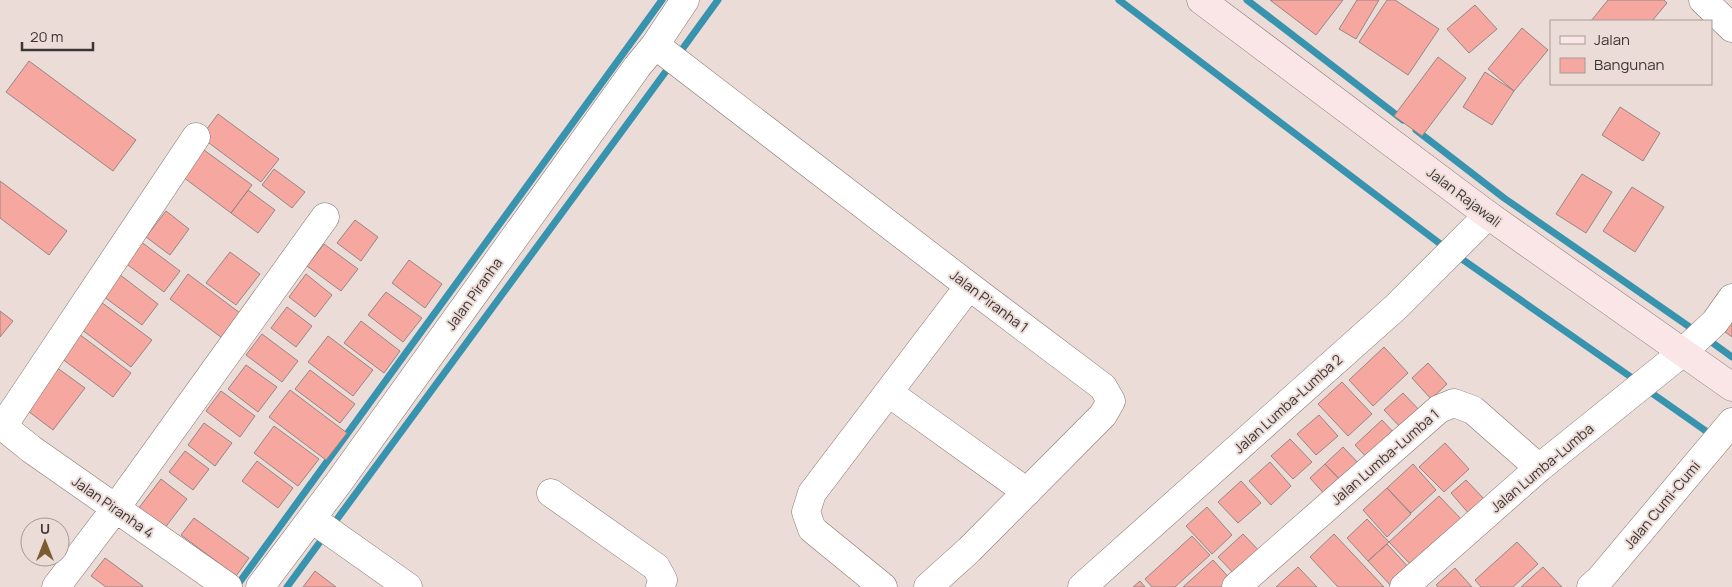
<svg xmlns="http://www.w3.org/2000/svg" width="1732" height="587" font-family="Manrope,sans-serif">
  <rect width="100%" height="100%" fill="#ecdcd7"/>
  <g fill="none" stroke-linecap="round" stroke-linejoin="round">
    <path stroke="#3893ae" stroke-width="7" d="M1119,0L1447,249
      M1247,0L1403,120
      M678,55L718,0
      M1416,130L1504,198L1697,332
      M1456,255L1638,382
      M1706,338L1732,357
      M1646,389L1713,436
      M332,526L672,63
      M236,587L662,0
      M287,587L325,535"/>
  </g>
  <path fill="#f6a8a0" stroke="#968684" d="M1270,0H1343L1316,35Z
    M1357,0H1379L1356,39L1339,29Z
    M1387,0H1395L1439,29L1408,75L1359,42Z
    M1608,0H1664L1667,3L1652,21H1591Z
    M1475,5L1497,29L1469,53L1447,29Z
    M1522,28L1548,50L1514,91L1488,69Z
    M1438,57L1466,78L1422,136L1394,116Z
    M29,61L136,140L113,171L6,92Z
    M1485,72L1514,91L1492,125L1463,107Z
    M1620,107L1660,133L1643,161L1602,135Z
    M218,114L279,159L261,182L201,137Z
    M204,150L252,185L231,213L183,177Z
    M274,169L305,192L292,208L262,185Z
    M1582,174L1612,192L1586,233L1556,214Z
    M0,181L67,231L49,255L0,218Z
    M1632,187L1664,207L1635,252L1603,231Z
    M248,190L275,210L258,233L231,213Z
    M166,211L189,229L170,255L146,237Z
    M355,220L378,237L361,261L337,243Z
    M136,238L180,271L164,292L120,259Z
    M324,244L358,269L341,291L307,266Z
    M230,252L260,274L236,305L206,283Z
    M409,260L442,284L425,308L392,283Z
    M119,274L158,304L142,325L103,296Z
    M188,274L240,313L222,338L170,299Z
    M306,274L332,295L315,317L289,297Z
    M386,292L422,318L403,342L368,315Z
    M97,299L152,340L131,367L77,326Z
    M1732,306V337L1717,326Z
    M287,307L312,326L296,347L271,328Z
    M0,311L13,321L0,337Z
    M361,321L400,351L384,373L344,343Z
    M75,331L131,373L113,397L57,355Z
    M262,334L298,361L282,382L246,355Z
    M328,336L373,370L353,396L308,362Z
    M1384,347L1408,373L1373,406L1349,380Z
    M1428,363L1447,384L1431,399L1412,378Z
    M246,365L277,387L258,412L228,389Z
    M56,367L85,388L53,430L24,408Z
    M310,370L355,404L340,423L295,389Z
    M1342,382L1372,414L1348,436L1318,404Z
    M290,390L347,433L326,460L269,417Z
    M221,391L255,416L240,437L206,411Z
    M1403,393L1422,413L1403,430L1384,410Z
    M1319,415L1338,436L1316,455L1297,434Z
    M1382,420L1397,436L1370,461L1355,445Z
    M204,423L232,443L215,466L188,445Z
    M274,426L319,459L298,486L254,453Z
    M1290,439L1312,462L1293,479L1271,456Z
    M1445,443L1469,469L1444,492L1419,467Z
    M1343,447L1362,467L1344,484L1325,464Z
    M185,451L209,469L193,490L169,472Z
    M257,461L293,488L278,508L242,481Z
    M1270,462L1291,486L1271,505L1249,481Z
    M1325,464L1344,484L1328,498L1310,478Z
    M1413,464L1436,490L1411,513L1387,488Z
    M161,479L187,499L164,529L138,509Z
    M1466,480L1486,501L1470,515L1451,493Z
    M1241,481L1261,503L1238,523L1218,502Z
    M1387,488L1411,514L1387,537L1363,510Z
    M1439,496L1463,521L1413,567L1389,542Z
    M1207,507L1232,535L1212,554L1186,526Z
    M194,518L249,558L236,576L181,535Z
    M1367,519L1389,542L1368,561L1347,538Z
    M1243,534L1266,558L1241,581L1218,557Z
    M1334,534L1384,587H1338L1310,557Z
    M1192,536L1210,555L1175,587H1152L1145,579Z
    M1517,542L1538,564L1513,587H1481L1475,580Z
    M1387,544L1413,572L1392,587L1368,561Z
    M105,558L143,586L142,587H106L91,576Z
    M1213,560L1233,582L1228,587H1183Z
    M1298,567L1317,587H1276Z
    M1543,567L1562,587H1521Z
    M1455,568L1472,587H1438L1436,585Z
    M315,571L336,587H303Z
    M1140,581L1145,587H1133Z"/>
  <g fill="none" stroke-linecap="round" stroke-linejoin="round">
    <defs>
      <path id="minor" d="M1703,0L1732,28
        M655,45L969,286L1103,387L1111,401L1103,415L969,550L928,587
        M889,393L1027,492
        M0,424L31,449L228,587
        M3,426L196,137
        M551,493L656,567L663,580L660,587
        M312,519L408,587
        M56,587L115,509L325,217
        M260,587L339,482L637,67L655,45L685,0
        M883,587L812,529L806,512L812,493L969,286
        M1082,587L1396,307L1488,215
        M1236,587L1439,409L1454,403L1473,410L1539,468
        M1404,587L1539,468L1683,352L1715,322L1732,298
        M1591,587L1600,579L1732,422"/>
      <path id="secondary" d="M1201,0L1488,215L1732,387"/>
    </defs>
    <use href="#minor" stroke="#82736e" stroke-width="29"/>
    <use href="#secondary" stroke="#82736e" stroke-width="29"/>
    <use href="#minor" stroke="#fff" stroke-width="28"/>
    <use href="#secondary" stroke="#fbe6e7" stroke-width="28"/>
  </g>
  <g text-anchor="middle" stroke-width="4" stroke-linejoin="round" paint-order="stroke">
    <g font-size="14" fill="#3c3533" stroke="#ecdcd7">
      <text transform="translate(1464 197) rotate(37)" y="5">Jalan Rajawali</text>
      <text transform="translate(474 294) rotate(-54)" y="5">Jalan Piranha</text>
      <text transform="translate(989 301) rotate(37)" y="5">Jalan Piranha 1</text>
      <text transform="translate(1288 404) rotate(-42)" y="5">Jalan Lumba-Lumba 2</text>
      <text transform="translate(1385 457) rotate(-41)" y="5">Jalan Lumba-Lumba 1</text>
      <text transform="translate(1542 468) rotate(-40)" y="5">Jalan Lumba-Lumba</text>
      <text transform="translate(1662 505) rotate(-50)" y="5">Jalan Cumi-Cumi</text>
      <text transform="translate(113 507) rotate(35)" y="5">Jalan Piranha 4</text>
    </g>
  </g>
  <rect x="1550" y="20" width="162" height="65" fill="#ecdcd7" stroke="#a69995"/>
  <rect x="1560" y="36" width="25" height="8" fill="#fbe6e7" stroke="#a69995"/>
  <text x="1594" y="45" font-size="15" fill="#3c3533">Jalan</text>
  <rect x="1560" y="58" width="25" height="15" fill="#f6a8a0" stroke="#a69995"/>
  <text x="1594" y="70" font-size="15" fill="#3c3533">Bangunan</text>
  <g transform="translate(45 542)"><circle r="24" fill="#ecdcd7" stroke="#a69995"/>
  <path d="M0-4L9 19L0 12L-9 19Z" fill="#7c5b31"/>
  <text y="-8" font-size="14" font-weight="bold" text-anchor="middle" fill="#3c3533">U</text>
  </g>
  <path d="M22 42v8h71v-8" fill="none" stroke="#3c3533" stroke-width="2.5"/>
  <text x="30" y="42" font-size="15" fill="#3c3533" stroke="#ecdcd7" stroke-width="4" paint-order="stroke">20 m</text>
</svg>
